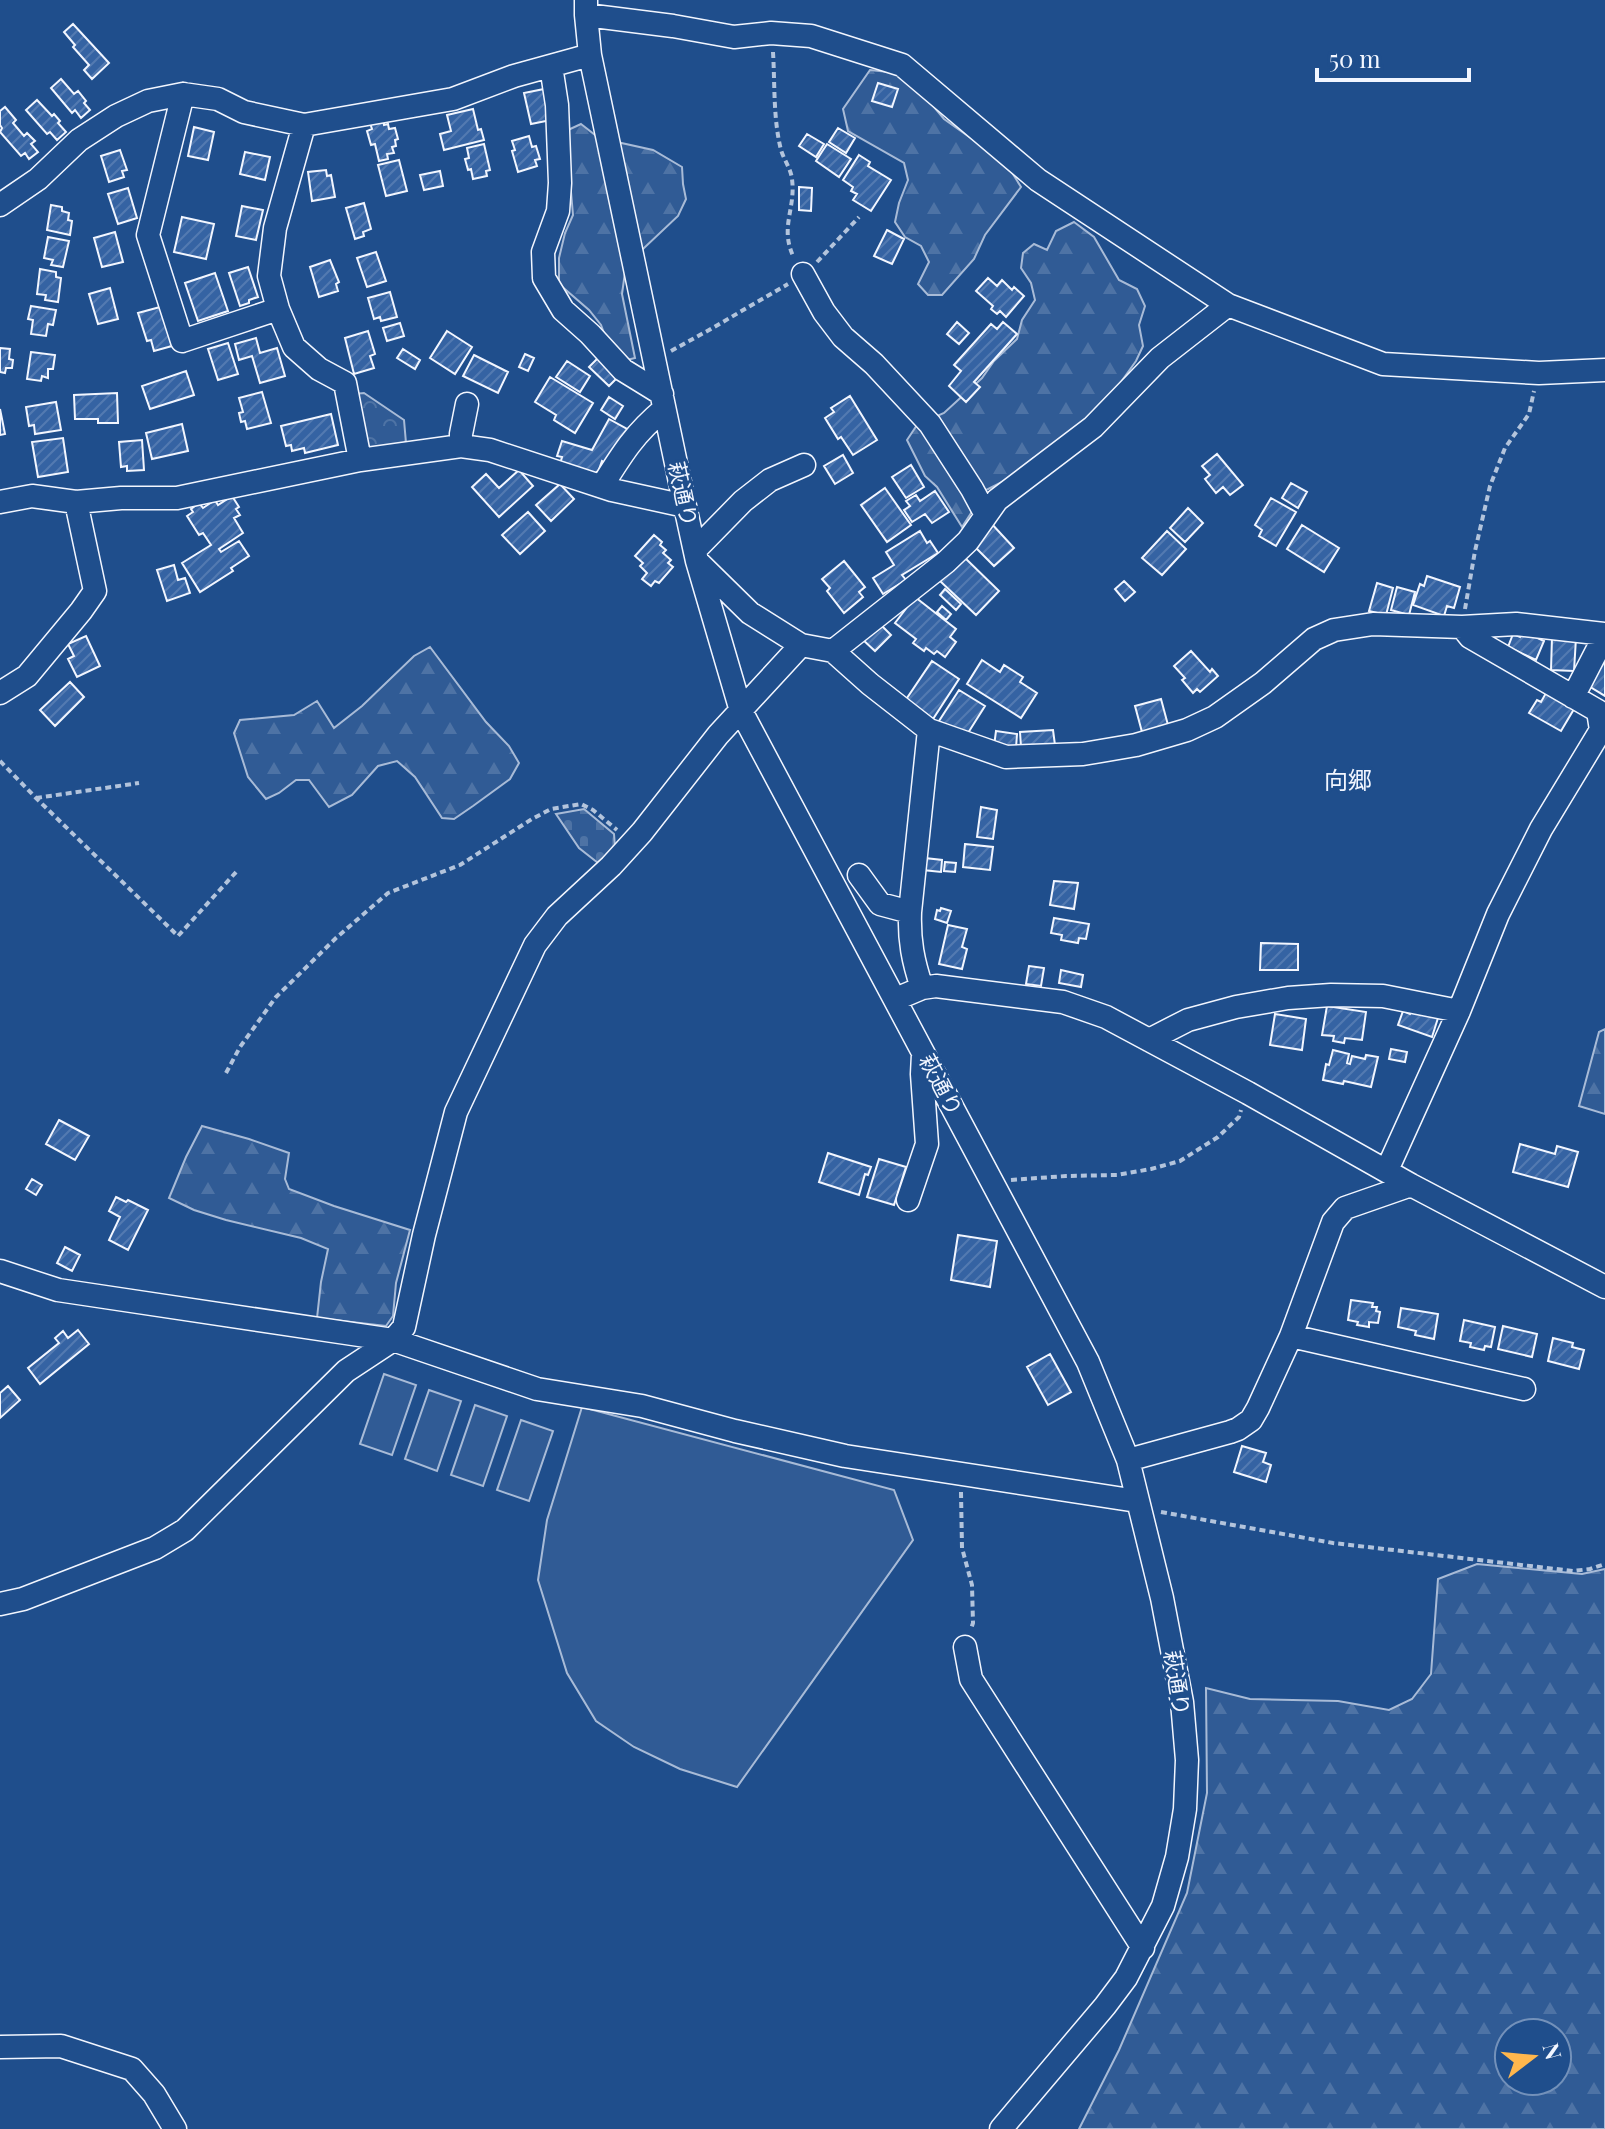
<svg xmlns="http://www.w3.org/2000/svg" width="1605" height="2129" font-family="'Playfair Display','Noto Sans JP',serif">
  <defs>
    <pattern id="forest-firs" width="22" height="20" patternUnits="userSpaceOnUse" patternTransform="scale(2)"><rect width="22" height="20" fill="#305b95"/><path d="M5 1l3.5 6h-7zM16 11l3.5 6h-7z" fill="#4e73a5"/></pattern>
    <pattern id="cemetery-stones" width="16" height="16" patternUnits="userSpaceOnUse" patternTransform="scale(2)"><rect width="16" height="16" fill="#305b95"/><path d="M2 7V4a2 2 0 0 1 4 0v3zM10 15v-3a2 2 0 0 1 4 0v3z" fill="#4e73a5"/></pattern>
    <pattern id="park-crowns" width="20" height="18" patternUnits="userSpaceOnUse" patternTransform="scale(2)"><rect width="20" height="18" fill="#305b95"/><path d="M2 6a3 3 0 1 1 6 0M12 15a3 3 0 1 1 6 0" fill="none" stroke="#4e73a5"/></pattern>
    <pattern id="building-hatch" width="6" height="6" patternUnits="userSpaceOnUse" patternTransform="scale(2)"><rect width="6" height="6" fill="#3563a3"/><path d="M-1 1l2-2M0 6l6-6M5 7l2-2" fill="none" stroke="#537ab1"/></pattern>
  </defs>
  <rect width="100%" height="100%" fill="#1f4e8c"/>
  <path fill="#305b95" stroke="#a8bbd7" stroke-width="2" d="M384,1374L416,1385L392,1455L360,1444Z
    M429,1390L461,1401L437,1471L405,1459Z
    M475,1405L507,1416L483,1486L451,1475Z
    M582,1407L894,1490L913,1540L737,1787L680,1769L634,1747L596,1721L567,1673L538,1580L547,1520Z
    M521,1420L553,1431L529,1501L497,1490Z"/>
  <path fill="url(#forest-firs)" stroke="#a8bbd7" stroke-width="2" fill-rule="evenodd" d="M870,70L898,73L919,89L944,119L1006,163L1021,187L985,235L974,259L942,295H928L918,284L929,262L921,246L905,237L895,222L899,203L908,180L904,163L848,131L843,109Z
    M581,124L599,138L653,150L682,167L683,184L686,199L678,216L626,265L622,294L635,358L623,361L608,344L601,325L589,310L559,284V258L565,233L573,215L567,146L568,130Z
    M1074,222L1094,237L1119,280L1137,289L1145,306L1139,325L1143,346L1136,361L1108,400L1080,429L1032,459L1014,476L986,490L962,527L937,487L925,476L907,440L917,425L944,413L982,378L994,361L1017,339L1022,320L1035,300L1031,283L1021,268L1023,253L1034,244L1047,250L1056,231Z
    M430,647L486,722L509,746L519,763L510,779L473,806L454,819L442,818L415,777L397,761L378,766L352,795L329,807L309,780H296L279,793L266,799L248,777L234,733L240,720L294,715L317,701L334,728L362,706L414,656Z
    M1605,1029V1114L1579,1106L1599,1032Z
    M202,1126L249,1139L289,1153L285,1179L289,1189L334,1206L410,1230L396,1283L393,1316L386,1326L317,1318L321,1282L328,1249L301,1238L226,1220L194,1210L169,1198L186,1157Z
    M1477,1564L1582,1574L1605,1569V2129H1079L1119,2050L1187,1893L1207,1793L1206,1688L1250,1699L1338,1701L1389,1710L1412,1699L1431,1674L1438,1579ZM1509,2033H1557V2081H1509Z"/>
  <path fill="url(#cemetery-stones)" stroke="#a8bbd7" stroke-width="2" d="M584,809L614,834L615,847L598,863L579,848L556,814Z"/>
  <path fill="url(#park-crowns)" stroke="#a8bbd7" stroke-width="2" d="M364,393L404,420L406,443L373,449L364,448L355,394Z"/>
  <path fill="url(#building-hatch)" stroke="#f2f6ff" stroke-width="2" d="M73,24L109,63L92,79L84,70L89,65L73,47L75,45L64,32Z
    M61,79L74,94L78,91L86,101L84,103L90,110L81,118L75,110L72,113L51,88Z
    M878,83L898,89L892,107L872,101Z
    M544,89L551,120L531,124L524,93Z
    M37,100L52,116L54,114L60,121L58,123L66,132L57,140L50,132L47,134L26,110Z
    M5,107L16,120L13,123L24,136L27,133L35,141L31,144L38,152L29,159L25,153L21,156L0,132L2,128L0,125V111Z
    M473,109L478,130L481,129L484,140L444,150L440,134L451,131L447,115Z
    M383,120L384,125L388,124L389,129L395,128L398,139L395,140L396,146L392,147L394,153L387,154L388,159L379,161L375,144L371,145L367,131L372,129L370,123Z
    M194,127L214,132L208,160L188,156Z
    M838,128L855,138L846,153L829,142Z
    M807,134L824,144L816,157L799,146Z
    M529,136L532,147L536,146L540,159L535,160L537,166L518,172L512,151L515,150L512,141Z
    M484,144L490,170L486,171L487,176L473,179L471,169L468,170L465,159L469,158L467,148Z
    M827,144L851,159L839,177L816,161Z
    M120,150L127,170L122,171L124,177L109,182L101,156Z
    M245,152L270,157L265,180L240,174Z
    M859,155L870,162L868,166L891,180L871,211L853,200L857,194L851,191L853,187L843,180Z
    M399,160L407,191L386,196L378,165Z
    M326,170L327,176L331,175L335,197L312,201L308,172Z
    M440,171L443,186L424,190L420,175Z
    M799,187L812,188L811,211L799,210Z
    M128,188L137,218L118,224L108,194Z
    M364,203L371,229L363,232L364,236L355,239L346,208Z
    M51,205L62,207V211L69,213L68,220L72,221L70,235L47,230Z
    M242,206L263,210L256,240L236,236Z
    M182,217L214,224L206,259L174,252Z
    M887,230L904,239L892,264L874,256Z
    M115,232L123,262L102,267L94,238Z
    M48,237L69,241L63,267L51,265L53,260L44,258Z
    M376,252L386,281L367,287L357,258Z
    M330,260L339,282L336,284L338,291L319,297L310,267Z
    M248,267L258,297L249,300V303L240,306L229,273Z
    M40,269L56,272V277L61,278L58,302L45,300L46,295L37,294Z
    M215,273L228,311L198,321L185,283Z
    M988,278L997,286L1002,280L1012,290L1014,287L1024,296L1006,317L1000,311L997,314L991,309L993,306L976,291Z
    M110,288L118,319L98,324L89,294Z
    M390,292L397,317L381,321L380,317L374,319L368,298Z
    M31,306L56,310L53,325L48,324L46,336L31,334L33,320L28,319Z
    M160,307L172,346L154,351L151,340L147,341L138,313Z
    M957,322L969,333L959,344L947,334Z
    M1003,322L1017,334L974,382L980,387L966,402L949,386L961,371L954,365L991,324L997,329Z
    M400,323L404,336L387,341L383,328Z
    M368,331L375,354L370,356L374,368L354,374L345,338Z
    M447,331L472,347L455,374L430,358Z
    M256,338L260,353L277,348L285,376L260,383L252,356L239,360L235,344Z
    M228,343L238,374L218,380L208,349Z
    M0,348L10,349L9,359L13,360L12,368H6L5,373L0,372Z
    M403,349L420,360L415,369L397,358Z
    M31,352L55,355L53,369H48V378L42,376L41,381L27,379Z
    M525,354L534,358L528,371L519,367Z
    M474,355L508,372L498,393L463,376Z
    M599,357L618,377L609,386L589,367Z
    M567,361L590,376L580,392L556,377Z
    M186,371L194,395L150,409L142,386Z
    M550,377L593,403L575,433L554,420L556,415L535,402Z
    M262,392L271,423L247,429L245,421L241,422L239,413L243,412L239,398Z
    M117,393L118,423H98V419H75L74,395Z
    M850,396L877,440L853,455L841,437L838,439L825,418L834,412L831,408Z
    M609,397L623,406L615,419L601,410Z
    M56,402L61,430L35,434L34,425L29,426L26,407Z
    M0,409L5,434L0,435Z
    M331,414L338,445L305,453L304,448L292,451L291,445L286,446L281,426Z
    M609,419L627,429L607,464L602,461L597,475L560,464L562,457L557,456L562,441L592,450Z
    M182,424L188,451L152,459L146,433Z
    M63,438L68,472L38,477L32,442Z
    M142,440L144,470L127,471V466L121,467L119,442Z
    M1217,454L1243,485L1230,495L1223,487L1216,493L1205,479L1210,475L1202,466Z
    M843,455L853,473L835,484L824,466Z
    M911,465L924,487L906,498L892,477Z
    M519,470L533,486L499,517L472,487L486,474L499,488Z
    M1291,483L1307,492L1298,508L1282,498Z
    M560,484L574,499L551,521L536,505Z
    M885,488L911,525L887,542L861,505Z
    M935,491L949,512L932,523L925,514L912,522L904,510L910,506L906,501L916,495L920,501Z
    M232,496L239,507L236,509L240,515L234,518L243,533L219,549L221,552L239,541L249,556L231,568L233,571L200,592L182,563L211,545L203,533L199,535L187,516L193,512L191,509L199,503L203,508L215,500L218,505Z
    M1271,498L1296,512L1276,546L1259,536L1262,530L1255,525Z
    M1188,508L1203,523L1185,542L1170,528Z
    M528,512L545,531L520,554L502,535Z
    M990,522L1014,548L994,566L972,544Z
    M1302,525L1339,548L1324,572L1287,549Z
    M920,531L927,543L930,541L938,553L902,575L906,580L883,594L873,578L894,565L886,552Z
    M1167,531L1186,549L1162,575L1142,558Z
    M654,535L662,542L660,545L666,550L663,553L671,560L668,563L673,567L659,583L655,581L651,586L642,579L647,573L640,566L643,563L635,556Z
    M963,556L999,591L976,615L940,581Z
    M844,561L865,587L859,592L863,597L844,613L827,591L830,588L822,579Z
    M174,565L178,580L185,578L190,593L167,601L157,570Z
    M1427,576L1460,587L1454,608L1447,606L1444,616L1413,605L1420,584L1424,586Z
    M1124,581L1135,592L1125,601L1115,589Z
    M1377,583L1393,588L1386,615L1369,611Z
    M1397,587L1415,592L1409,615L1391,610Z
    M945,589L961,604L956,610L940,595Z
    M915,597L956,629L950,637L956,642L945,657L937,651L934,654L926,648L924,651L913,643L916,639L895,623Z
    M942,606L951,614L946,620L937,612Z
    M878,622L891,635L875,651L862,639Z
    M1513,634L1520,637L1521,634L1527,636L1529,634L1544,641L1536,660L1508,647Z
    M86,636L100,666L77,677L68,659L74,656L68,644Z
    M1552,637L1576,638L1574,671L1551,670Z
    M1191,651L1210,672L1212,669L1218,676L1200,692L1197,689L1193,693L1182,680L1185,678L1174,666Z
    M1605,656V696L1587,685Z
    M982,660L1000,672L1004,665L1023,677L1020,682L1037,693L1021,718L967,684Z
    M932,661L959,679L933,719L905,701Z
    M70,682L84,697L55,726L40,710Z
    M959,690L985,706L968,733L961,735L939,721Z
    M1546,693L1574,709L1561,731L1529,713L1537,700L1541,702Z
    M1161,699L1168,725L1142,732L1135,706Z
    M1053,730L1055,745L1021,747L1020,732Z
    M996,731L1017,734L1016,748L994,746Z
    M981,807L997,810L993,839L977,837Z
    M965,844L993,847L990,870L963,867Z
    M925,858L942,860L941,872L923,870Z
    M945,862L956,863L955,872L944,871Z
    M1054,881L1078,883L1074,909L1050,905Z
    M941,908L951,911L947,923L935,919L937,910L940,911Z
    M1054,918L1089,924L1086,939L1079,938L1078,943L1061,940L1062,935L1051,933Z
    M948,925L967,929L962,947L967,949L962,969L939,964Z
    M1261,943L1298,944V970H1260Z
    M1029,966L1044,968L1041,986L1026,984Z
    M1061,970L1083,975L1081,987L1059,983Z
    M1327,1006L1366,1012L1362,1040L1345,1038L1344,1043L1333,1041L1334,1036L1322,1035Z
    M1412,1009L1438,1018L1432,1037L1398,1025L1403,1011L1410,1014Z
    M1275,1014L1306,1019L1302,1050L1270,1045Z
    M1391,1049L1407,1052L1405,1062L1389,1059Z
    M1333,1050L1349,1054L1347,1063L1350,1064L1352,1056L1365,1059L1366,1055L1378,1057L1371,1087L1344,1081L1343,1084L1323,1080L1326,1064L1329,1065Z
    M59,1120L89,1136L75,1160L46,1144Z
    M1520,1144L1555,1154L1557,1146L1578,1152L1568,1187L1513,1172Z
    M828,1153L871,1167L868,1175L865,1174L859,1195L819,1182Z
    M879,1159L906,1167L894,1205L867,1197Z
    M32,1179L42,1185L36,1195L26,1189Z
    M116,1197L126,1202L128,1200L148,1210L128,1250L109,1240L120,1217L109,1211Z
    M958,1235L997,1241L990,1287L951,1280Z
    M65,1247L80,1255L72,1271L57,1263Z
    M1351,1300L1373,1303L1372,1307H1377L1376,1311L1380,1312L1378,1323L1369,1322V1327L1357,1325L1358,1322L1348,1320Z
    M1401,1308L1438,1314L1434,1339L1415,1335L1416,1331L1398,1327Z
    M1464,1320L1495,1327L1491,1347L1485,1346L1484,1350L1470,1347L1471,1343L1460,1341Z
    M1503,1326L1537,1334L1532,1357L1498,1349Z
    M78,1330L89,1344L40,1384L28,1368L59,1343L55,1338L63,1331L68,1338Z
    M1553,1338L1573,1343L1572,1347L1584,1350L1579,1369L1548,1361Z
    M1050,1354L1071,1392L1048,1405L1027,1367Z
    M8,1386L20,1400L0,1418V1393Z
    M1242,1446L1266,1453L1263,1462L1271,1465L1266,1482L1234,1472Z"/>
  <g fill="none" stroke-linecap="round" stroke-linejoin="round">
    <defs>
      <path id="minor" d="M586,0V15L590,55L685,506L697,561L741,711L1088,1362L1128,1460L1162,1598L1182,1702L1187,1760L1185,1809L1177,1857L1163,1906L1126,1978L1105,2006L1001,2129
        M586,15L673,26L734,37L771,33L811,36L902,65L1038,180L1228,305L1383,364L1539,373L1605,370
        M551,66L557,105L560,183L558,211L543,252L544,278L563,310L590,334L623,370L662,394
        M183,94L148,235L182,341L278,309
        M304,125L275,228L269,276L278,309L294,347L319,369L345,383L360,460
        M0,205L38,179L79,140L116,116L148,101L183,94L218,99L244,112L304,125L453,99L514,76L590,55
        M803,274L824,312L843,337L874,364L930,424L972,489L986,515
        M461,446V434L467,404
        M602,486C622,454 634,434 664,409
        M0,502L32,496L76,502L121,498H177L360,460L461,446L490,450L612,490L685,506
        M695,550L743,501L770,480L804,465
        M698,562L750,613L801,645L833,651L870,684L929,730L1006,757L1083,754L1136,745L1187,730L1215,717L1263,683L1314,639L1334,630L1373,624L1462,627L1470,637L1598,711L1601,730L1541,829L1498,914L1459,1011L1387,1170
        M1462,627L1516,624L1605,634
        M833,651L946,562L968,541L997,500L1093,427L1160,358L1228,305
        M0,693L27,676L81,611L95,591L76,502
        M1573,697L1605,635
        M859,875L880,904L910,912
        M922,988C913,961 909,941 910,912L929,730
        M896,999L922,988L936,986L1063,1002L1106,1017L1248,1093L1411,1185L1605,1287
        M1149,1040L1188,1020L1236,1007L1288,998L1331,995L1383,996L1459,1011
        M908,1200L927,1144L922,1074L923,1054
        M0,1271L58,1290L393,1340L537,1389L642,1406L735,1431L845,1456L1137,1501
        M1291,1336L1524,1389
        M1128,1460L1230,1432L1238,1429L1251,1420L1258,1408L1291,1336L1333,1222L1345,1208L1411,1185
        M0,1604L23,1599L155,1548L185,1530L346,1371L393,1340L404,1327L424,1235L456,1112L535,945L557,916L611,866L642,832L718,735L801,645
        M965,1647L971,1679L1143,1948
        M0,2047L61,2046L132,2069L154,2094L175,2129"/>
    </defs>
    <use href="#minor" stroke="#f2f6ff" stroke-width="25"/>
    <path stroke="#b3c4dc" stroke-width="4" stroke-dasharray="6 4" stroke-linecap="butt" d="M773,52C775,85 773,118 781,150C784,160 791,169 792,179C796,210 779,227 794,258
      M817,262L859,217
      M671,351L709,330L788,284
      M1465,609L1475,551L1490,486L1505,448L1529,414L1534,391
      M0,761L36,798L178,936L237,871
      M36,798L139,783
      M226,1073L240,1047L276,997L336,938L388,893L460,865L532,819L551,809L581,804L593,810L617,830
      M1011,1180L1066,1176L1117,1175L1151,1169L1180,1161L1218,1137L1239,1117L1241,1110
      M961,1492L962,1548L972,1585L973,1623L971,1629
      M1161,1512L1333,1543L1573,1571L1590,1569L1605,1564"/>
    <use href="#minor" stroke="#1f4e8c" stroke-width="22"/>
  </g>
  <g text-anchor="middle" stroke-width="6" stroke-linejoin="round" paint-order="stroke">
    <g font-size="22" fill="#f2f6ff" stroke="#1f4e8c">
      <text transform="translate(683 494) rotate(78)" y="8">萩通り</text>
      <text transform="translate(941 1085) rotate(62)" y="8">萩通り</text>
      <text transform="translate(1177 1683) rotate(81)" y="8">萩通り</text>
    </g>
    <g font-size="24" fill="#f2f6ff" stroke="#1f4e8c">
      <text x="1348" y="789">向郷</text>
    </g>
  </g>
  <g transform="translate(1533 2057) rotate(74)"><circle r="38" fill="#1f4e8c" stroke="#7391ba" stroke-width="2"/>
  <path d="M0-6L14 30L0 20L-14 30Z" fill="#ffb74d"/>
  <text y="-12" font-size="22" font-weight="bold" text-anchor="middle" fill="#f2f6ff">N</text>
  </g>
  <path d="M1317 68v12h152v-12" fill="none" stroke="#f2f6ff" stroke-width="4"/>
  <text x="1329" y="68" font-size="24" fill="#f2f6ff" stroke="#1f4e8c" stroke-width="6" paint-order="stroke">50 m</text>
</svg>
